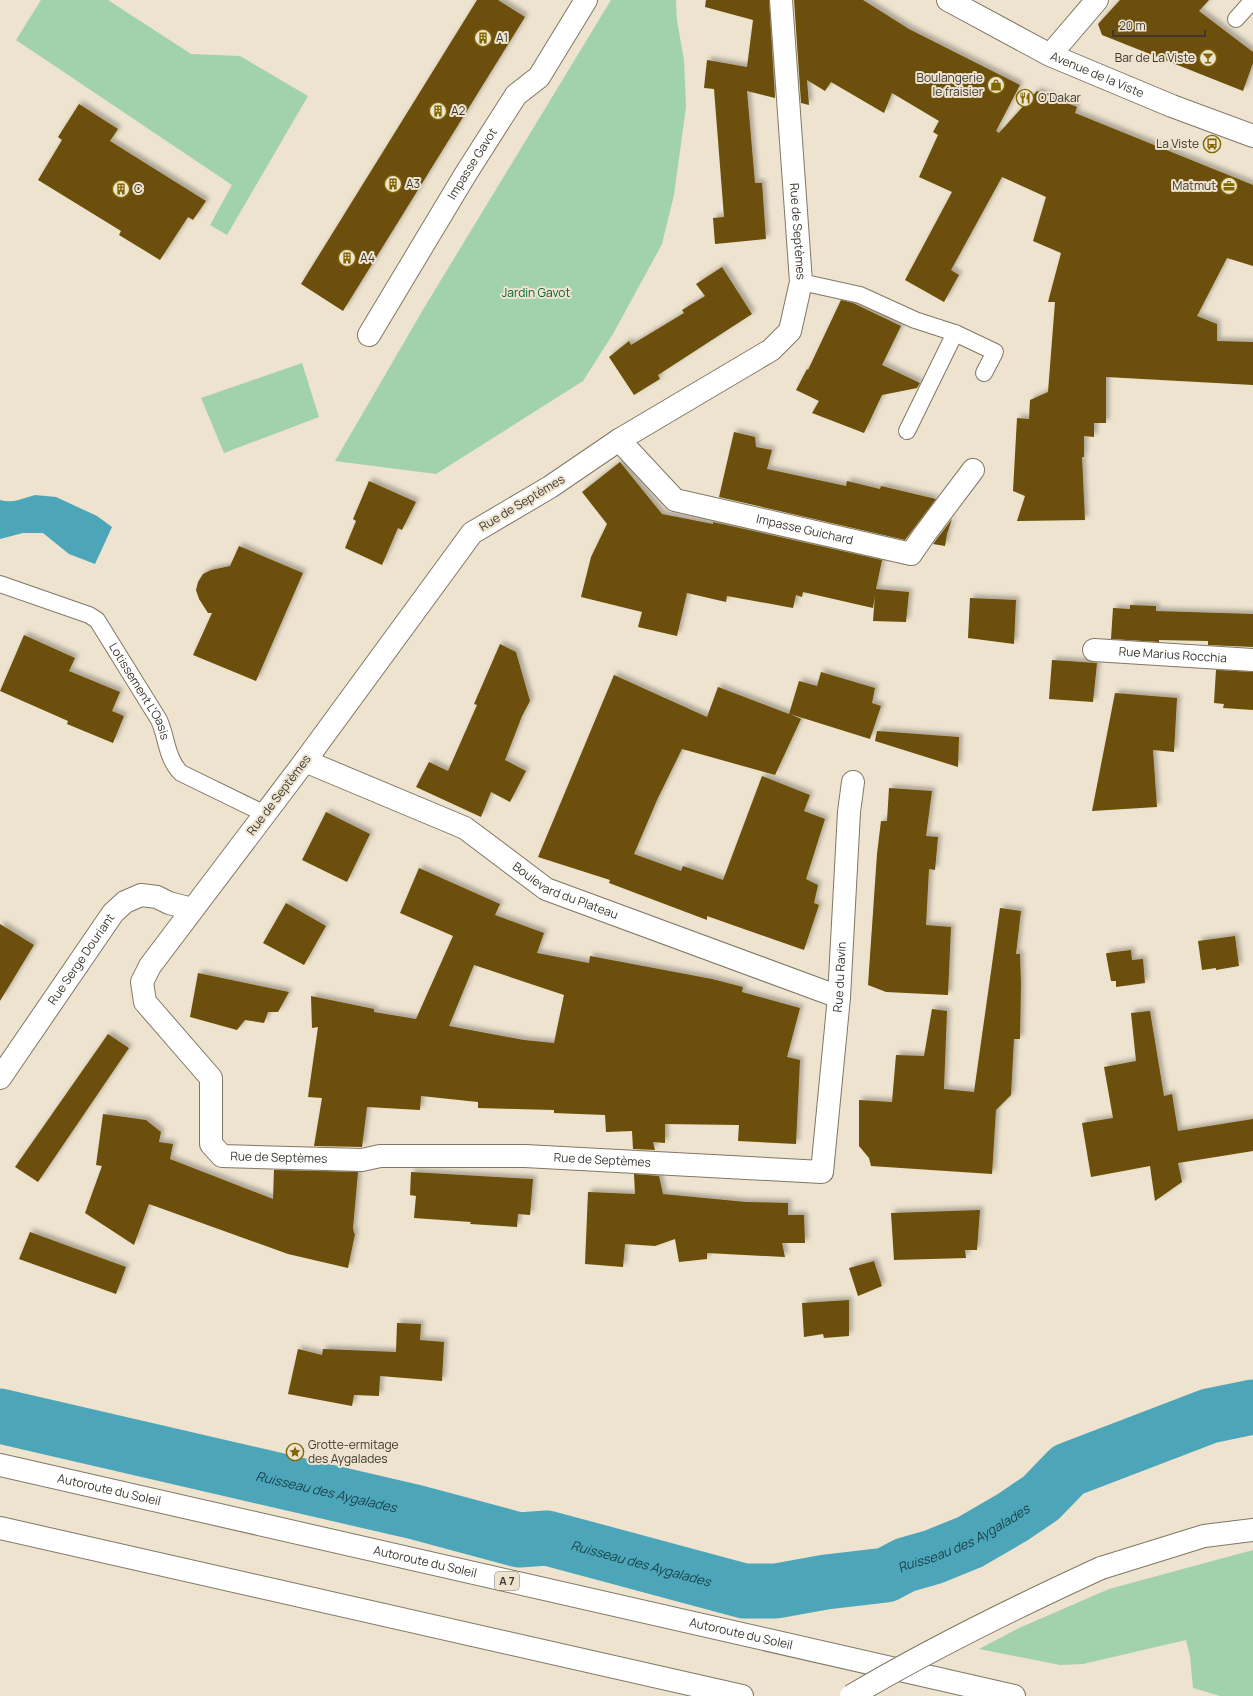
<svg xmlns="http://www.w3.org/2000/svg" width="1253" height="1696" font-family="Manrope,sans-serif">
  <defs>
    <filter id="shadow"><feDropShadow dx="3.5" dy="-3.5" stdDeviation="2" flood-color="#0004"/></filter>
  </defs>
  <rect width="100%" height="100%" fill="#ede3cf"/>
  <path fill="#a2d2ac" d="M41,0H108L191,54L240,56L308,96L227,235L210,225L232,185L16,40Z
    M611,0H676L677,21L684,60L686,107L674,195L662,244L613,334L583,381L436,474L335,461L424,308Z
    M302,363L319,417L224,453L201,398Z
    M1253,1550V1696H1220L1193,1688L1190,1656L1186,1640L1083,1664L1060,1665L979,1649L1019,1628L1109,1589Z"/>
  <path fill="#4ca5b8" d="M35,495L56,497L97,516L112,527L95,564L69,554L43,533H23L0,539V500C13,504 23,498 35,495Z"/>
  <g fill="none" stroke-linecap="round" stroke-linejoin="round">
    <path stroke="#4ca5b8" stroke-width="55" id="s1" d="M0,1416L415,1512L519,1540L547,1538L744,1591H776L826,1582L886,1575L905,1565L933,1557L970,1542L1013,1517L1041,1498L1068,1470L1209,1416L1253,1407"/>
  </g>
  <path fill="#6c5007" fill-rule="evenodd" filter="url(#shadow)" d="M477,0H498L525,17L343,311L301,284Z
    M706,0H769L775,98L747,91L755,183H762L766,239L715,244L713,218L724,217L714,89L704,88L707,60L747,67L753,20L705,7Z
    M794,0H863L909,29L1020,85L996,131L999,133L1037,91L1077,107L1075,113L1253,185V266L1227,258L1197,316L1217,324V341L1253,342V385L1106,377V423H1094V437L1084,436V457H1082L1085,520L1017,521L1025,496L1013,491L1017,418L1029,419L1030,400L1048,392L1055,302H1048L1061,253L1033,241L1046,197L1002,177L951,270L959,275L944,302L905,280L952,192L919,177L938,135L933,132L939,121L892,93L884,113L831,82L825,91L807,80L809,105L801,103Z
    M1120,0H1209L1199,11L1253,52V63L1243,91L1102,35L1098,24Z
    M79,104L118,129L110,141L206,201L193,220L188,217L160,260L119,235L121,231L38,180L62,140L58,137Z
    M722,267L752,314L658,375L660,379L634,395L609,357L629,341L631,345L684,313L682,310L705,296L696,284Z
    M841,300L853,303L901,326L882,365L920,383L917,388L882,395L864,433L812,413L819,401L796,390L807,369L808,370Z
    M734,432L755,437L756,447L772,450L767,469L846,486L847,481L880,489L881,486L936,499L905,540L719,497Z
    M620,462L662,514L713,524V522L882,560L876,589L909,592L906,622L873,621L875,595L873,608L803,592L802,597L796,595L793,608L727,596L726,602L687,593L677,636L638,627L642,612L581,597L591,557L607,524L582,492Z
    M369,481L416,502L402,530L398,528L382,565L345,548L356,521L353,519Z
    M952,519L947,534L945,546L933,544Z
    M239,546L303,573L256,681L193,655L212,613H208L199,599L196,590L198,582L203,574L211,570L230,566Z
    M970,598L1016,600L1014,644L968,638Z
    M1130,605L1156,606V611L1253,614V647L1208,645V641L1159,640V642L1111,639L1113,608L1130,609Z
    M24,635L75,658L69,671L120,692L112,711L124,716L113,743L67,724L68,721L0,691Z
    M500,644L516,652L530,701L522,716L505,760L526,771L510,802L491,792L481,817L416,787L429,762L448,771L477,705L474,704Z
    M1052,660L1097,663L1093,702L1049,699Z
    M1216,670L1253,672V710L1223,708L1224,704L1214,703Z
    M821,672L875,688L872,703L881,706L870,739L790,714L801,719L775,775L682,749L657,800L634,854L681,871L683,866L723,880L762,776L810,795L804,811L825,819L806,879L818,885L814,903L819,905L804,950L707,916V920L609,883L610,880L538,857L614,675L707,717L718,687L789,714L799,681L817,686Z
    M1115,693L1177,698L1174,752L1153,750L1157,807L1092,811Z
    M877,731L959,737L958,767L875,741Z
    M889,788L932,791L926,836L938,837L935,870L929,869L926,925L951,927L948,995L886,992L868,985L877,854L881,821H887Z
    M326,812L370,834L347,882L302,860Z
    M419,868L500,904L495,915L544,933L537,953L589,963L590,956L712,979L743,987L742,992L800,1008L787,1057L800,1060L796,1144L738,1141L739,1125L665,1124V1143L653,1142L655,1150L633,1149L632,1131L606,1132L605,1115L554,1113V1110L478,1108V1102L421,1096L420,1110L367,1107L362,1147L314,1146L322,1098L308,1097L318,1027L312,1028L311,996L374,1009V1012L416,1019L453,936L400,913ZM474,965L564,995L554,1043L524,1040L449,1026Z
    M286,903L326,926L304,965L263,943Z
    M1000,908L1021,911L1016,954H1020L1021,984L1020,1039H1014L1011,1095L996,1110L992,1174L871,1166L869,1158L859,1146V1100L892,1102L896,1055L924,1056L932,1009L947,1011L944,1089L974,1092Z
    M0,924L34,945L0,1001Z
    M1235,936L1239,966L1216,970V968L1202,970L1198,941Z
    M1131,950L1132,960L1143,959L1145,983L1116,987V981H1111L1106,954L1107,953Z
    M198,973L289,992L278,1012H268L264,1023L245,1020L237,1030L190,1017Z
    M1150,1011L1164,1096L1172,1094L1178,1131L1253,1119V1151L1178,1163L1182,1182L1155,1201L1150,1166L1091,1177L1082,1123L1113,1118L1104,1067L1136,1061L1131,1013Z
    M108,1034L129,1048L38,1182L15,1167Z
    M103,1114L146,1120L161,1132L159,1142L173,1144L170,1159L273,1199L274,1170L358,1172L353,1228L354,1233L355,1234L348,1268L288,1254L149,1204L134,1245L85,1213L102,1166L96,1165Z
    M411,1172L533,1179L530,1215L518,1214L517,1227L470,1224L471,1222L414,1218L416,1196L410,1195Z
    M634,1174L659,1176L663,1194L746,1202L788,1203V1215H804L805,1243H782L785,1257L707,1253V1259L679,1262L675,1239L655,1246L625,1244L623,1267L585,1264L588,1192L635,1194Z
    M980,1210L977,1250H965L966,1258L894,1260L891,1213Z
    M30,1232L126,1267L116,1294L19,1259Z
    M874,1261L882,1286L858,1296L849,1268Z
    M849,1300V1336L824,1338L823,1334L804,1337L802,1303Z
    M397,1323L421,1324L420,1340L444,1342L442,1381L380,1376L379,1396L354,1395L352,1406L288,1394L298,1349L322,1355L323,1349L396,1352Z"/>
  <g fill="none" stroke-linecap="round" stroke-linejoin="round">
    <defs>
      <g id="service">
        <path d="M1236,19L1253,0"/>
        <path d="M801,282L860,295L915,320L955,333L995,352L984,373"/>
        <path d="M907,431L955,333"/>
        <path id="s2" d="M0,584L89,615L97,620L159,720C167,737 166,758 181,773L265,814"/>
      </g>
      <g id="minor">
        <path id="s3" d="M781,0L801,282L790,331L771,350L619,440L550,487L472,533L305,761L150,966L142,982L145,1002L211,1078V1144L222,1156L362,1160L380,1156H525L822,1172L839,997L849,812L853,782"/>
        <path d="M1050,55L1097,0"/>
        <path id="s4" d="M369,335L465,175L516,95L539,77L586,0"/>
        <path id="s5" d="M619,440L675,500L911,554L924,535L973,470"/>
        <path id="s6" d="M1094,650L1253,660"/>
        <path id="s7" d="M305,761L465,828L546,889L839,997"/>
        <path id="s8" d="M0,1078L113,913L125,902L141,895L157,897L169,903L192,909"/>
      </g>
      <g id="tertiary">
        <path id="s9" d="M948,0L1050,55L1172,106L1253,136"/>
      </g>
      <g id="motorway">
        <path id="s10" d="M0,1465L1014,1696"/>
        <path d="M0,1528L742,1696"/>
        <path d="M1101,1568L1204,1536L1253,1530"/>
      </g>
    </defs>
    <use href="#service" stroke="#807765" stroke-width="18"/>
    <use href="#minor" stroke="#807765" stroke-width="24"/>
    <use href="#tertiary" stroke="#807765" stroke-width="24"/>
    <use href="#motorway" stroke="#807765" stroke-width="24"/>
    <use href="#service" stroke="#fff" stroke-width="16"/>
    <use href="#minor" stroke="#fff" stroke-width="22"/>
    <use href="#tertiary" stroke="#fff" stroke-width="22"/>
    <use href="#motorway" stroke="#fff" stroke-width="22"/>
    <defs>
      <path id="motorway-bridge" d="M851,1696C932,1648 1016,1607 1101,1568"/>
    </defs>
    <use href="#motorway-bridge" stroke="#807765" stroke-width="24" stroke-linecap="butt"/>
    <use href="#motorway-bridge" stroke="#fff" stroke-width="22"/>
  </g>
  <defs>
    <symbol id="building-ring" viewBox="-11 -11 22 22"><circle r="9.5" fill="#ede3cf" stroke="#806700" stroke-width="1.5"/><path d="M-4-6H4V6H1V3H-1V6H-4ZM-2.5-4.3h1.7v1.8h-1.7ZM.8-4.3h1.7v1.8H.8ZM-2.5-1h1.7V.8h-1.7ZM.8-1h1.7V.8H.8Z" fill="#806700"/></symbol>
    <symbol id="bar-ring" viewBox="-11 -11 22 22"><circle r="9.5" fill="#ede3cf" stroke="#806700" stroke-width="1.5"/><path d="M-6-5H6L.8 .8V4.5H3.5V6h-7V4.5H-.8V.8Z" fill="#806700"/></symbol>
    <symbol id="shop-ring" viewBox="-11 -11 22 22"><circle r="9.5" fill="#ede3cf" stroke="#806700" stroke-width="1.5"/><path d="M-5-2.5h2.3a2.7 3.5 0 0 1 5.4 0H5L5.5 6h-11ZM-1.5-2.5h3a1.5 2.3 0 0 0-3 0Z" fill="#806700"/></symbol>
    <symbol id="restaurant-ring" viewBox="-11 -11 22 22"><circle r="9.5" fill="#ede3cf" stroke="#806700" stroke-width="1.5"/><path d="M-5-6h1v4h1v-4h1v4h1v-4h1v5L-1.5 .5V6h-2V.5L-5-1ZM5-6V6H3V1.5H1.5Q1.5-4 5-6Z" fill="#806700"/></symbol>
    <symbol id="bus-ring" viewBox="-11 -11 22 22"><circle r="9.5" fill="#ede3cf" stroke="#806700" stroke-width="1.5"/><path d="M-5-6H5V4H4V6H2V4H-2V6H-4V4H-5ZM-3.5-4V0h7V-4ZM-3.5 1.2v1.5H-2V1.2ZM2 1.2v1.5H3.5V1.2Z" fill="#806700"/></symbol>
    <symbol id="office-ring" viewBox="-11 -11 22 22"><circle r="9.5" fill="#ede3cf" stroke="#806700" stroke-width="1.5"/><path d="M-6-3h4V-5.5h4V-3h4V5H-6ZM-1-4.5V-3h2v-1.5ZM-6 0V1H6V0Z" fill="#806700"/></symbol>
    <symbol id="sight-ring" viewBox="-11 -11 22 22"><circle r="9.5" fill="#ede3cf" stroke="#806700" stroke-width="1.5"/><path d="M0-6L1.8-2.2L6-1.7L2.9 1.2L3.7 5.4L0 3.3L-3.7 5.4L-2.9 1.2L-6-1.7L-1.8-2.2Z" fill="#806700"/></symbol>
  </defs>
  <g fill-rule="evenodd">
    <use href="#building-ring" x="473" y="28" width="20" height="20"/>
    <use href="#bar-ring" x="1198" y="48" width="20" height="20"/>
    <use href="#shop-ring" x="986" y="75" width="20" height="20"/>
    <use href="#restaurant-ring" x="1015" y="88" width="20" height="20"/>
    <use href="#building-ring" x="428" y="101" width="20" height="20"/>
    <use href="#bus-ring" x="1202" y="134" width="20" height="20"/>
    <use href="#building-ring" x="383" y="174" width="20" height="20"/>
    <use href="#office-ring" x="1219" y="176" width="20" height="20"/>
    <use href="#building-ring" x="111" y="179" width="20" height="20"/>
    <use href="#building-ring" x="337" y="248" width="20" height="20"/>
    <use href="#sight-ring" x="285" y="1442" width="20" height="20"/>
  </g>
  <g text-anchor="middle" stroke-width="4" stroke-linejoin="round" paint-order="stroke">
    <rect fill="#ede3cf" stroke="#716b60" stroke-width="1" x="495" y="1572" width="24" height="18" rx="3"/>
    <g font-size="11" font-weight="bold" fill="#3c3830">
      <text x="507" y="1585">A 7</text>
    </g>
    <g font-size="12" fill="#3c3830" stroke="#ede3cf" text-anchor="start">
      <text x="496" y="42">A1</text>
      <text x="1195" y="62" text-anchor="end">Bar de La Viste</text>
      <text x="983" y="82" text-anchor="end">Boulangerie<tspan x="983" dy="14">le fraisier</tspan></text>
      <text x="1038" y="102">O'Dakar</text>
      <text x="451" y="115">A2</text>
      <text x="1199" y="148" text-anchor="end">La Viste</text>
      <text x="406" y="188">A3</text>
      <text x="1216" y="190" text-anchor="end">Matmut</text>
      <text x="134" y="193">C</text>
      <text x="360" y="262">A4</text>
      <text x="308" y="1449">Grotte-ermitage<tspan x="308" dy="14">des Aygalades</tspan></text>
    </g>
    <g font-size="12" fill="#3c3830" stroke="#ede3cf">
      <text dy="4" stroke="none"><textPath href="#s9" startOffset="167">Avenue de la Viste</textPath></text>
      <text dy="4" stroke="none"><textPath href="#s4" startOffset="200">Impasse Gavot</textPath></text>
      <text dy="4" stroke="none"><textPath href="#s3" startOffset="232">Rue de Septèmes</textPath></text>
      <text transform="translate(522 503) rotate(-31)" y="4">Rue de Septèmes</text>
      <text dy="4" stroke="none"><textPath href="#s5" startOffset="215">Impasse Guichard</textPath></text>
      <text dy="4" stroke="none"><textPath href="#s6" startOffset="79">Rue Marius Rocchia</textPath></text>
      <text dy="4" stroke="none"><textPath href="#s2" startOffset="187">Lotissement L'Oasis</textPath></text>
      <text transform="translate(279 795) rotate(-53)" y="4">Rue de Septèmes</text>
      <text dy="4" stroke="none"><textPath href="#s7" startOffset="293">Boulevard du Plateau</textPath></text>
      <text dy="4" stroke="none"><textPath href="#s8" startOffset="144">Rue Serge Douriant</textPath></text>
      <text dy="4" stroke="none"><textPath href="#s3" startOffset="2268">Rue du Ravin</textPath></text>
      <text dy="4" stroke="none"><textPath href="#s3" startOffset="1528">Rue de Septèmes</textPath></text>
      <text dy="4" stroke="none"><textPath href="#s3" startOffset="1852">Rue de Septèmes</textPath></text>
      <text dy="4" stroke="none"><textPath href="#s10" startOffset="112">Autoroute du Soleil</textPath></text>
      <text dy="4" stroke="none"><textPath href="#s10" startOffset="436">Autoroute du Soleil</textPath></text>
      <text dy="4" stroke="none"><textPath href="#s10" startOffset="760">Autoroute du Soleil</textPath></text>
    </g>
    <g font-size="12" fill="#046731" stroke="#ede3cf">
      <text x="536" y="297">Jardin Gavot</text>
    </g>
    <g font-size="13" font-style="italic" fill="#19424b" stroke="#ede3cf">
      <text dy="5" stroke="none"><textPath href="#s1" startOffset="335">Ruisseau des Aygalades</textPath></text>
      <text dy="5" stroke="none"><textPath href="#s1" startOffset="995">Ruisseau des Aygalades</textPath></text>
      <text dy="5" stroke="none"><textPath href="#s1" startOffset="659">Ruisseau des Aygalades</textPath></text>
    </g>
  </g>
  <path d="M1113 30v6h92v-6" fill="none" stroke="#3c3830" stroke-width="2"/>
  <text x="1119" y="30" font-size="12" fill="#3c3830" stroke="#ede3cf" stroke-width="3" paint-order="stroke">20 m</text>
</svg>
